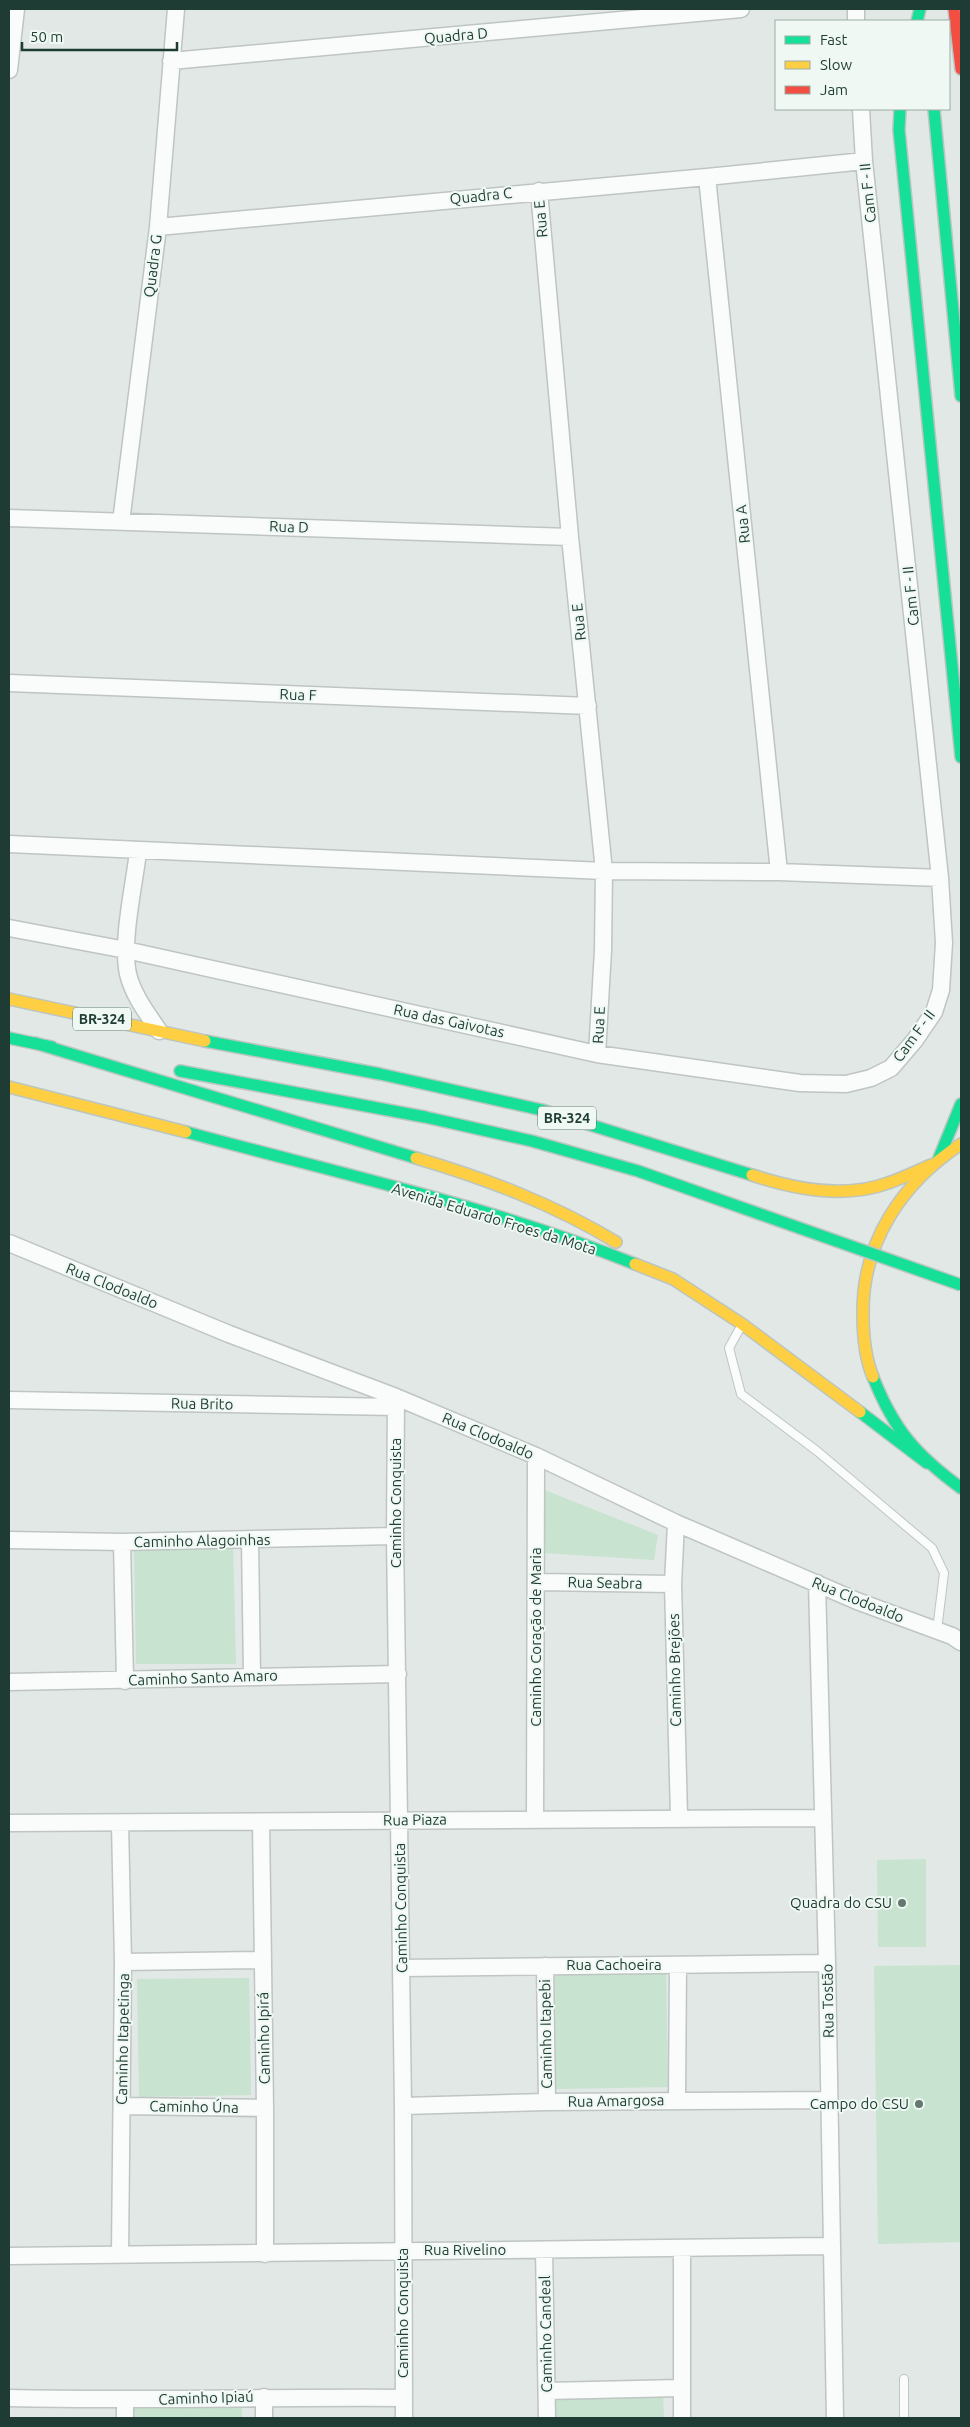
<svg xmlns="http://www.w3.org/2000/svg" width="970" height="2427" font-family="Ubuntu,sans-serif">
  <rect width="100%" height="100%" fill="#e1e8e5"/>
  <path fill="#c8e3d0" d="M542,1489L658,1535L654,1560L544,1553Z
    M233,1544L236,1664H136L134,1546Z
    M926,1859V1947H878L877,1860Z
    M961,1965V2242L878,2244L874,1966Z
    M666,1970L668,2087L556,2089L555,1972Z
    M249,1978L251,2095L139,2097L137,1979Z
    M663,2392L664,2418H553L552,2394Z
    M242,2404V2418H131V2406Z"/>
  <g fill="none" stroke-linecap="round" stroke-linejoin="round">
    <defs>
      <path id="lane" d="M740,1328L729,1348L741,1394L817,1451L932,1548L944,1573L937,1630
        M904,2418V2379"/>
      <path id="street" d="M856,9V21
        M171,61L741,9
        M9,70L16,9
        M707,177L779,872
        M539,191L570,537L604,871L603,950L597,1054
        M158,227L707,177L864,161
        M9,518L570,537
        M121,522L158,227L176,9
        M9,683L588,706
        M9,844L604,871L779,872L940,878
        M138,852C134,886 121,941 128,974C133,995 147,1013 159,1031
        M9,928L126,950L597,1054L800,1083L846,1084L871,1078L891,1068L915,1040L934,1012L941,990L944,943L940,878L864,161L861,109
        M9,1243L229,1334L396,1397L536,1456L676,1523L857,1601L952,1636L961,1642
        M396,1397L395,1536L403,2106L404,2418
        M9,1400L396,1407
        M676,1523L673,1584L679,1817
        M9,1540L122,1542L395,1536
        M250,1540L252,1676
        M122,1542L125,1681
        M537,1582L673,1584
        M817,1583L827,1963L835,2418
        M9,1682L398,1674
        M535,1819L536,1456
        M261,1822L265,2108V2254
        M9,1823L822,1818
        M123,1962L262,1960
        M545,1966L547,2102
        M402,1968L827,1963
        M677,2101L678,1965
        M122,2106L265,2108
        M403,2106L547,2102L829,2100
        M682,2249V2418
        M544,2250L547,2418
        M120,2255L123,1962L120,1823
        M9,2256L832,2246
        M547,2391L681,2388
        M9,2398C140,2401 272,2397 403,2398
        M125,2401V2418
        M264,2418V2397"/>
      <path id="fast" d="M917,21L920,9
        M900,109L899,130L961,757
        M934,109L961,396
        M9,1038L52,1047
        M205,1041L380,1074L542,1110L752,1175
        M35,1043L416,1158
        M180,1071L425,1117
        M186,1132C337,1173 491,1206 635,1264
        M939,1158L961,1104
        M873,1377C894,1430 916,1455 961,1488
        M860,1412L927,1463"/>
      <path id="slow" d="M9,999L205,1041
        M9,1087L186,1132
        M416,1158C487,1179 553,1204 616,1242
        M752,1175C794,1189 845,1199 888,1183C903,1178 917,1171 931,1165
        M635,1264L673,1279L742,1324L860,1412
        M873,1377C865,1358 863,1335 863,1314C862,1242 902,1183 961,1144"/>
      <path id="jam" d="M954,9L961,69"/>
    </defs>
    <use href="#lane" stroke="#bec5c2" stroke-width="10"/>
    <use href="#street" stroke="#bec5c2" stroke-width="19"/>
    <use href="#fast" stroke="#bbc5c1" stroke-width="14"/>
    <use href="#slow" stroke="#bbc5c1" stroke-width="14"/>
    <use href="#jam" stroke="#bbc5c1" stroke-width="14"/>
    <use href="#lane" stroke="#fafcfb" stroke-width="8"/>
    <use href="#street" stroke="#fafcfb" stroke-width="16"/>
    <use href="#fast" stroke="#16e098" stroke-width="11"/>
    <use href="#slow" stroke="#ffcf43" stroke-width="11"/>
    <use href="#jam" stroke="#f24e42" stroke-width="11"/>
    <defs>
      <path id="fast-bridge" d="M425,1117L532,1141L638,1171L961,1285"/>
    </defs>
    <use href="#fast-bridge" stroke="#bbc5c1" stroke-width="14" stroke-linecap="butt"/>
    <use href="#fast-bridge" stroke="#16e098" stroke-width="11"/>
  </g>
  <g fill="#627871" stroke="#eff8f3" stroke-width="2">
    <circle cx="902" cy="1903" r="5"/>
    <circle cx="919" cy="2104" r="5"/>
  </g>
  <g text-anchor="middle" stroke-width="4" stroke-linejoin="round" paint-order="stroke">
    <g fill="#eff8f3" stroke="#5d746d" stroke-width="1">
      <rect x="73" y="1007.5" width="58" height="23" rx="4"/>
      <rect x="538" y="1106.5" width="58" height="23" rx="4"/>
    </g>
    <g font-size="14" font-weight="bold" fill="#1e3c33">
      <text x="102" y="1024">BR-324</text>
      <text x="567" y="1123">BR-324</text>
    </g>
    <g font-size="15" fill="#1e3c33" stroke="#eff8f3">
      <text transform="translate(456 36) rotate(-5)" y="5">Quadra D</text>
      <text transform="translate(868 193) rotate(-96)" y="5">Cam F - II</text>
      <text transform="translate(481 196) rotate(-6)" y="5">Quadra C</text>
      <text transform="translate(541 219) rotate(-95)" y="5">Rua E</text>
      <text transform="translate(153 266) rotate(-83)" y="5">Quadra G</text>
      <text transform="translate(743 524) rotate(-96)" y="5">Rua A</text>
      <text transform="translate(289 527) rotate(2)" y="5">Rua D</text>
      <text transform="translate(911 596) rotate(-96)" y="5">Cam F - II</text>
      <text transform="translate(579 622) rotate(-96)" y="5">Rua E</text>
      <text transform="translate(298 695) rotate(2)" y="5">Rua F</text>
      <text transform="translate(449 1021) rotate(12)" y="5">Rua das Gaivotas</text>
      <text transform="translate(599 1025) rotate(-87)" y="5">Rua E</text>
      <text transform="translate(914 1036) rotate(-54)" y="5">Cam F - II</text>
      <text transform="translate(494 1219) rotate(17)" y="5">Avenida Eduardo Froes da Mota</text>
      <text transform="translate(112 1286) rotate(22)" y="5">Rua Clodoaldo</text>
      <text transform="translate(202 1404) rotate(1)" y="5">Rua Brito</text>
      <text transform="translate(488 1436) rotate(23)" y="5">Rua Clodoaldo</text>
      <text transform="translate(396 1503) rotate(-90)" y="5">Caminho Conquista</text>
      <text transform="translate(202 1541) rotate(-1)" y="5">Caminho Alagoinhas</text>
      <text transform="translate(605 1583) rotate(1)" y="5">Rua Seabra</text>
      <text transform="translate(858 1600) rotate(22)" y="5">Rua Clodoaldo</text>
      <text transform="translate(536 1637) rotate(-90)" y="5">Caminho Coração de Maria</text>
      <text transform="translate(675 1670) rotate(-91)" y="5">Caminho Brejões</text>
      <text transform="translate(203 1678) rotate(-2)" y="5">Caminho Santo Amaro</text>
      <text transform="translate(415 1820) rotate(-1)" y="5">Rua Piaza</text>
      <text transform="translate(401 1908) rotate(-91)" y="5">Caminho Conquista</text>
      <text x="614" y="1970">Rua Cachoeira</text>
      <text transform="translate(828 2001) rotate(-91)" y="5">Rua Tostão</text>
      <text transform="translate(546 2034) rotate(-91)" y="5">Caminho Itapebi</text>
      <text transform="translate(264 2038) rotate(-91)" y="5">Caminho Ipirá</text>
      <text transform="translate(123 2039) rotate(-89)" y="5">Caminho Itapetinga</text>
      <text transform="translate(616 2101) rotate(-1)" y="5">Rua Amargosa</text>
      <text transform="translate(194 2107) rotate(1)" y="5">Caminho Úna</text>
      <text x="465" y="2255">Rua Rivelino</text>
      <text transform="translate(403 2313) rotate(-90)" y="5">Caminho Conquista</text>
      <text transform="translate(546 2334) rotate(-91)" y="5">Caminho Candeal</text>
      <text transform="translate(206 2398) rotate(-2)" y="5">Caminho Ipiaú</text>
    </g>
    <g font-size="15" fill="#1e3c33" stroke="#eff8f3" text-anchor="end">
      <text x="892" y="1908">Quadra do CSU</text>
      <text x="909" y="2109">Campo do CSU</text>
    </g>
  </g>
  <rect width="970" height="2427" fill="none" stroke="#1e3c33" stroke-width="20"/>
  <rect x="775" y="20" width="175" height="90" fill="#eff8f3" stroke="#9bada6"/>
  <rect x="785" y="36" width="25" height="8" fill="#16e098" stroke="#9bada6"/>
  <text x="820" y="45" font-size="15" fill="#1e3c33">Fast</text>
  <rect x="785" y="61" width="25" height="8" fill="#ffcf43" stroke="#9bada6"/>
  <text x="820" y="70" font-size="15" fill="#1e3c33">Slow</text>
  <rect x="785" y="86" width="25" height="8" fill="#f24e42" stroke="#9bada6"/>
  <text x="820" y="95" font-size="15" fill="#1e3c33">Jam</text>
  <path d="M22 42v8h155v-8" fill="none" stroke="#1e3c33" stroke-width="2.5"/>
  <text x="30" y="42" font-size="15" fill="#1e3c33" stroke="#eff8f3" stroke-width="4" paint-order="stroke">50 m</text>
</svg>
